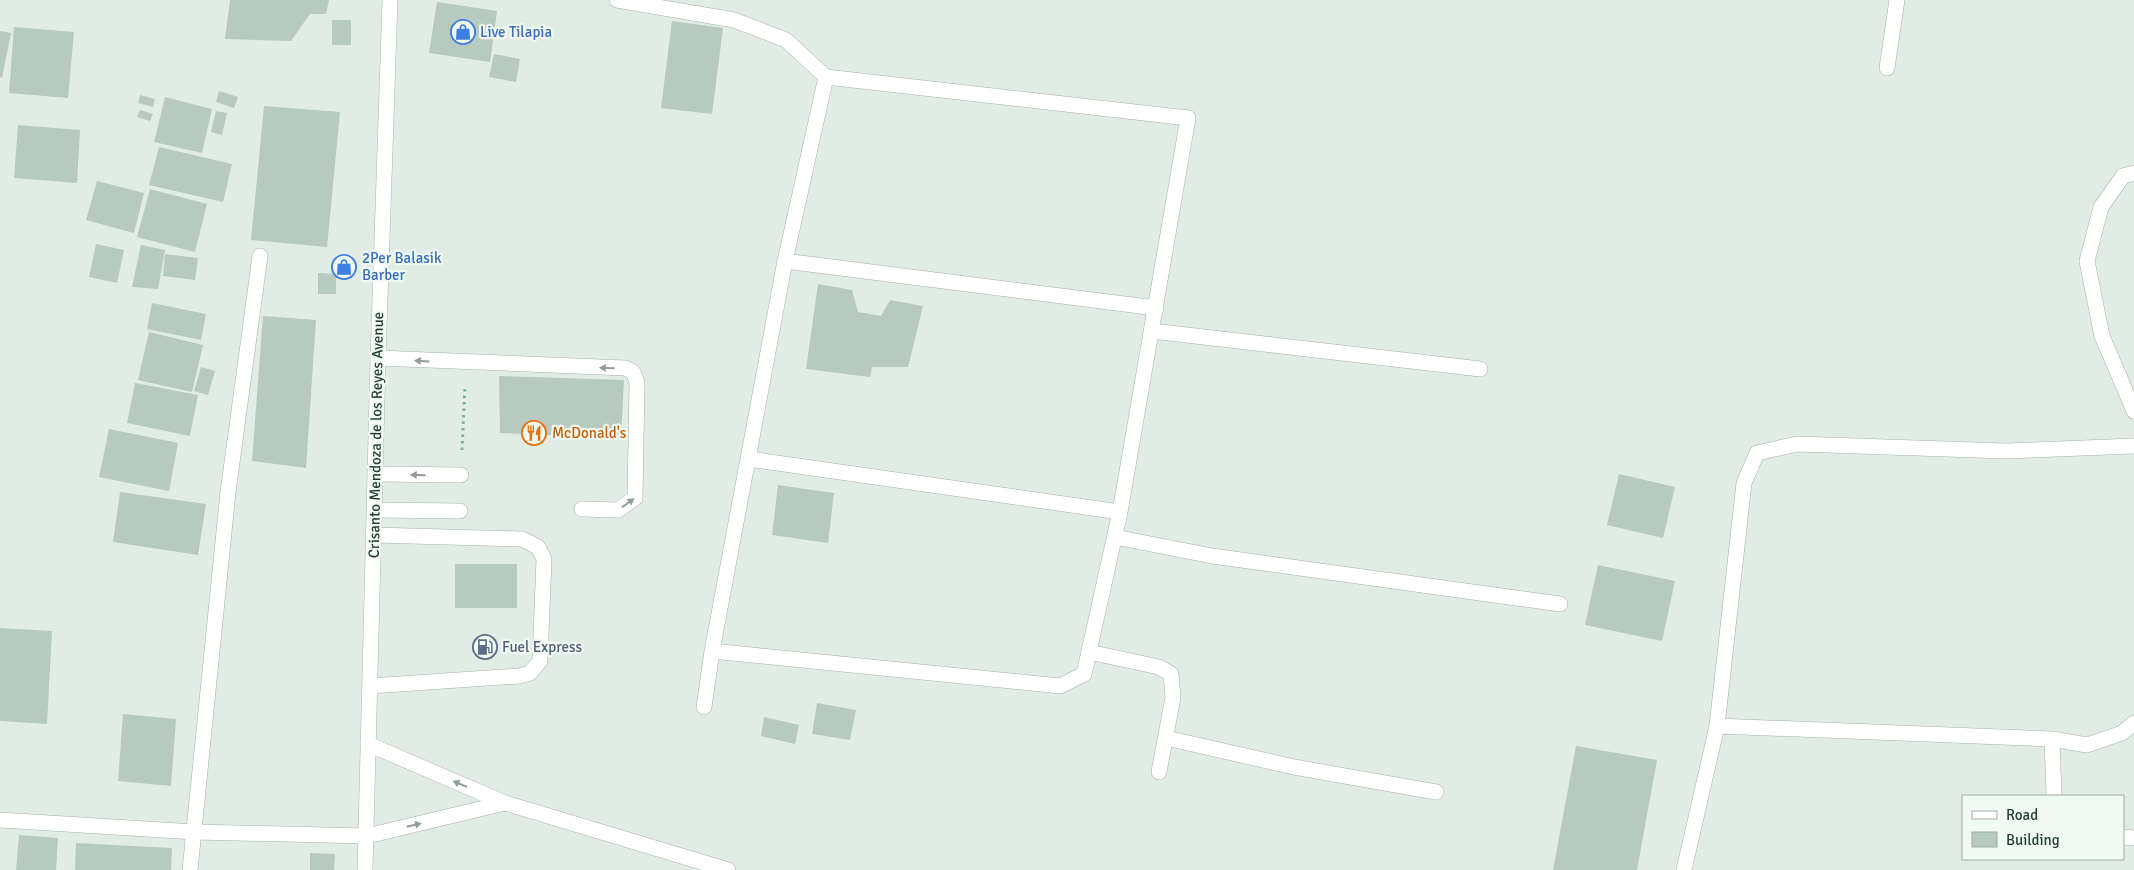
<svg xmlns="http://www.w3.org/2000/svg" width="2134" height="870" font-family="Signika,sans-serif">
  <rect width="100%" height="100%" fill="#e0ece4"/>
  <path fill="#b8cabf" d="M230,0H329L326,14H310L291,41L225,39Z
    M437,2L497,11L490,62L429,53Z
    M332,20H351V45H332Z
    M672,21L723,28L712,114L661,108Z
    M14,27L74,32L68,98L9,93Z
    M0,31L11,33L2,78L0,77Z
    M494,54L520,59L516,82L489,77Z
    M219,91L238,97L234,108L216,102Z
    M140,95L155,99L153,107L138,103Z
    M165,97L212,109L202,153L154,142Z
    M264,106L340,112L327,247L251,240Z
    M140,110L153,114L150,121L137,117Z
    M216,111L227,113L222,135L211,132Z
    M18,125L80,130L77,183L14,178Z
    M159,147L232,164L223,202L149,185Z
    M97,181L144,193L134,233L86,220Z
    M150,189L207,204L195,252L137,237Z
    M96,244L124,250L117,283L89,277Z
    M141,245L165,250L158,289L132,287Z
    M165,254L198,258L195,280L163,276Z
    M318,273L336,274V294H318Z
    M818,284L852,290L858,312L881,316L890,300L923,306L908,367H872L870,377L806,369Z
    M152,303L206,314L201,340L147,329Z
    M263,316L316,320L306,468L252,461Z
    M149,332L203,345L192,392L138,380Z
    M201,367L215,371L208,395L194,391Z
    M499,376L624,380L621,438L500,433Z
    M135,383L198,395L190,436L127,423Z
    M109,429L178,443L169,491L99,477Z
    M1619,474L1675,487L1663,538L1607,525Z
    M778,485L834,493L828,543L772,535Z
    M120,492L206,504L198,555L113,542Z
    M455,564H517V608H455Z
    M1598,565L1675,581L1662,641L1585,625Z
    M0,628L52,631L47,724L0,721Z
    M817,703L856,710L850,740L812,734Z
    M123,714L176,719L171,786L118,781Z
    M764,717L799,725L795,744L761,736Z
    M1576,746L1657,760L1637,870H1553Z
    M19,835L58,838L56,870H16Z
    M76,843L172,848L171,870H75Z
    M310,853L335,854L334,870H310Z"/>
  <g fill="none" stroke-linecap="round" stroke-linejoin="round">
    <defs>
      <path id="service" d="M378,358L625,368L633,372L637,382L635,498L618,510L582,509
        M375,474L461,475
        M375,510L460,511
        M370,686L519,676L530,673L540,661L544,559L538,547L522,539L374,535"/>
      <path id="minor" d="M617,0L734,20L786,40L826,77L1188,118L1120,512L1084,674L1060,686L712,651
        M1887,68L1897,0
        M2134,173L2123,176L2101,207L2087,261L2102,336L2134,411
        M785,261L1156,308
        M1152,331L1480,369
        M749,459L1120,512
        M1115,537L1212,556L1560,604
        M1089,652L1159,667L1171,674L1173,697L1159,772
        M704,707L712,651L785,261L826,77
        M1717,726L2052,739L2087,745L2122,733L2134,723
        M1166,738L1294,767L1436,792
        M2052,739L2054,796
        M368,744L505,803L728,870
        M0,820L195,832L367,836L505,803
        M2123,837L2134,838
        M190,870L228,492L260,256
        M1684,870L1717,726L1744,483L1757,453L1797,444L2006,451L2134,446"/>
      <path id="secondary" d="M365,870L378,358L390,0"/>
    </defs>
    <use href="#service" stroke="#a2b4aa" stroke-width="16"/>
    <use href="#minor" stroke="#a2b4aa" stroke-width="16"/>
    <use href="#secondary" stroke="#a0bcad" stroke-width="16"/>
    <path stroke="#7db397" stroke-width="3" stroke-dasharray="2.5 4" stroke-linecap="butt" d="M462,450L465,386"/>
    <use href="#service" stroke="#fff" stroke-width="15"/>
    <use href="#minor" stroke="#fff" stroke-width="15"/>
    <use href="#secondary" stroke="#fff" stroke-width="15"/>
  </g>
  <defs><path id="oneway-solid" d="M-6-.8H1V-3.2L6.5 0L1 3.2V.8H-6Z" transform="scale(1.25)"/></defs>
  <g fill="#8f9e97">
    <use href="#oneway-solid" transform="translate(422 361) rotate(-177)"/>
    <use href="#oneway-solid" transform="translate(607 368) rotate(-178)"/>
    <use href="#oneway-solid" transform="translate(418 475) rotate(-179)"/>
    <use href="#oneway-solid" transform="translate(628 503) rotate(-36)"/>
    <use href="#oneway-solid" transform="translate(460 784) rotate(-157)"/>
    <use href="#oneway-solid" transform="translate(414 825) rotate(-13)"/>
  </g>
  <defs>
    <symbol id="shop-ring" viewBox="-11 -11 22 22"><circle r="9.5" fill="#f1f9f3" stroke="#3f7fe0" stroke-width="1.5"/><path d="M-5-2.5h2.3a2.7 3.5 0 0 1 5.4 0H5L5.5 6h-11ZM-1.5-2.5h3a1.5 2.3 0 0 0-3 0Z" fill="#3f7fe0"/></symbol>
    <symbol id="restaurant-ring" viewBox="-11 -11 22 22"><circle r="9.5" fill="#f1f9f3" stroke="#e8710a" stroke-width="1.5"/><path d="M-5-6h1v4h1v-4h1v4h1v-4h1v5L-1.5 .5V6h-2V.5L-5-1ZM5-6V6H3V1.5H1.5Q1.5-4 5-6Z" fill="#e8710a"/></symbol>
    <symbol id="fuel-ring" viewBox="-11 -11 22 22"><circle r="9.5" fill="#f1f9f3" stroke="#5c6f8a" stroke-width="1.5"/><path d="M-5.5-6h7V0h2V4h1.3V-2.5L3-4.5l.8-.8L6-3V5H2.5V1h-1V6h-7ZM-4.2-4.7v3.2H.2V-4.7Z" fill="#5c6f8a"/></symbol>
  </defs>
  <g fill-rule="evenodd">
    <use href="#shop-ring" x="449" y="18" width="28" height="28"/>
    <use href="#shop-ring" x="330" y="253" width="28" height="28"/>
    <use href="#restaurant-ring" x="520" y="419" width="28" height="28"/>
    <use href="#fuel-ring" x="471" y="633" width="28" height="28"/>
  </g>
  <g text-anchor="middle" stroke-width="4.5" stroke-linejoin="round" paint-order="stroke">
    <g font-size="15" fill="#366cbe" stroke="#f1f9f3" text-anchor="start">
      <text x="480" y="37">Live Tilapia</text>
      <text x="362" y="263">2Per Balasik<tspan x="362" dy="17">Barber</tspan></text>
    </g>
    <g font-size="15" fill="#c56008" stroke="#f1f9f3" text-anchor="start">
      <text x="552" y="438">McDonald's</text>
    </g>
    <g font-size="15" fill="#1f3e2f" stroke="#f1f9f3">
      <text transform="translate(376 435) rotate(-89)" y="5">Crisanto Mendoza de los Reyes Avenue</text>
    </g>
    <g font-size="15" fill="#4e5e75" stroke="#f1f9f3" text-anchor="start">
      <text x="502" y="652">Fuel Express</text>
    </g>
  </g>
  <rect x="1962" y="795" width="162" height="65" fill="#f1f9f3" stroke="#9daea5"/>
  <rect x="1972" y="811" width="25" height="8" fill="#ffffff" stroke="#9daea5"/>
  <text x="2006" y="820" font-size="15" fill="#1f3e2f">Road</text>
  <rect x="1972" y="832" width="25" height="15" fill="#b8cabf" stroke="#9daea5"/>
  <text x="2006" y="845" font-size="15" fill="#1f3e2f">Building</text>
</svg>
